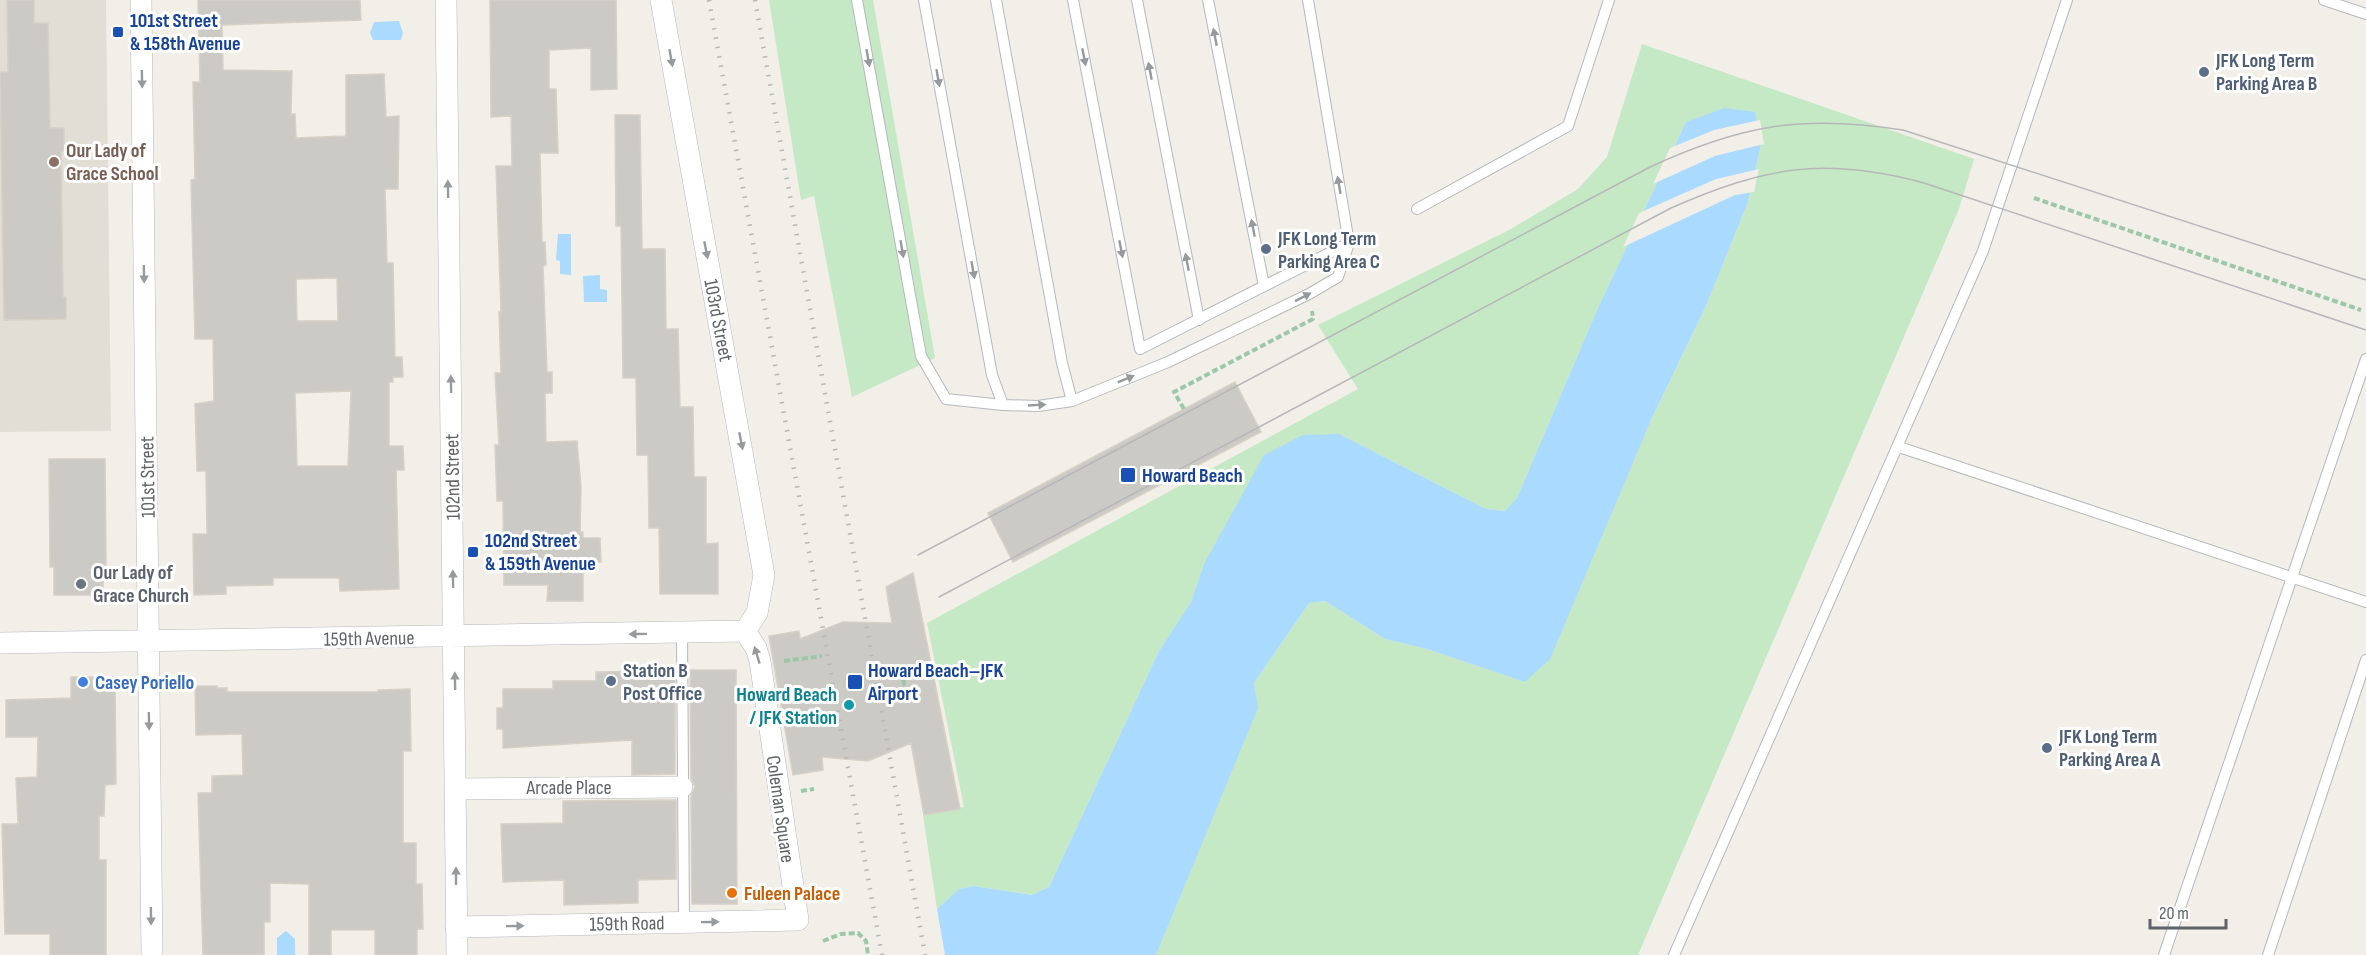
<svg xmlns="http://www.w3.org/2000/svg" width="2366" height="955" font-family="'Sofia Sans Condensed',sans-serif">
  <rect width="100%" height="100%" fill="#f1efe8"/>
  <path fill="#e1ded6" d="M0,0H106L111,431L0,432Z"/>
  <path fill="#c5e8c5" d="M769,0H873L935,358L852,397L814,196L801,200Z
    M1642,44L1974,159L1959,209L1638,955H1156L1257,708L1254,683L1309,603L1325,601L1385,639L1427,649L1525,682L1706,306L1748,202L1761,145L1686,122L1597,310L1517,498L1505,511L1486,509L1339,434L1204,564L1191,602L1159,651L1049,887L1033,895L973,886L959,889L937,909L923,815L964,807L927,623L1358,389L1318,325L1511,229L1578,189L1607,157Z"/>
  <path fill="#aadaff" d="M399,21L403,33L401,40H373L370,33L374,22Z
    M1724,108L1755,112L1761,145L1748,202L1706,306L1651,420L1550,659L1525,682L1427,649L1385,639L1325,601L1309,603L1254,683L1258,708L1156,955H945L937,909L959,889L973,886L1032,895L1049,887L1159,651L1191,602L1204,564L1264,455L1303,435L1339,434L1486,509L1505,511L1517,498L1597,310L1686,122Z
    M558,234H571V275L560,274V261L556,260Z
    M600,275V289L607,290V302H584L583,276Z
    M286,931L295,939V955H277V938Z"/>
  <path fill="#f1efe8" d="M1760,120L1764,144L1715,156L1653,184L1670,148L1714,130Z
    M1759,169L1754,192L1735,195L1623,247L1639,213L1716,179Z"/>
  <path fill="#cccac5" stroke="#d6d1c6" stroke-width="1.5" fill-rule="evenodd" d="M7,0H34V23H48L50,128H64V151H61L63,297H66V319L4,320L0,72H8Z
    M198,0H360L361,20L222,25L223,70L292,71L291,114H295L296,138L346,136V75L384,74L386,117L399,116L398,189H385L387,263H393L395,357H402L403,377H393V382H389V446H403L404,470H396L399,589L340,591L339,578H273V585L226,586V594L194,595L193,534H207L206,471H197L195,404L214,401L213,339H195L191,180L195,179L193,82H200ZM337,278L338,321H297L296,279ZM351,391L348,466H297L295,393Z
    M490,0H616L617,89L591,90V48L549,50V89H556L558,153H540L542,242H545L546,265L543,266L547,372H552V393H545L546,442L577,441L581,487L580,532H583V538H600L601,562H583V601H547L548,585H504L503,501H497L495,445H499L495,373H501L499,312H501L496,166H512L511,116L491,117Z
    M615,115H640L642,249H665L666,329H678L680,407H693L694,477H706V544L718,543V594H660L659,528H649L648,455H637L636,378H623L621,226H616Z
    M1235,382L1261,432L1013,562L988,513Z
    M49,459H105L106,565H103V595H54V567H50Z
    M913,573L960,809L924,815L911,743L868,761L822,757L823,770L793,775L769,636L799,631L800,639L843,622L892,623L886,587Z
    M690,670H736L737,904H692L691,796L695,787L691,778Z
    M675,671V774L632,775V740L503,748V729H497V708H503V689H553V681H596V672Z
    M71,677H115L116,784L105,785L104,816H99V860H106V955H50V934H5L2,824H18L16,778L37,777L38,737H6V700L71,698Z
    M195,686H217V688H227V692H378V690L410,689L411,751H403V843H416V884H422L423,929H417V955H375V930H331V955H309V884L270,883V922H264V955H203L198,793H212V776L243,775L242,734L196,735Z
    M676,800V879L638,880V903L564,905V880L503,882L501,824L563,823V801Z"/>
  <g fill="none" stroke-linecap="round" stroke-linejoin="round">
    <defs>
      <path id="lane" d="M857,0L921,356L946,399L1003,405L1038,406L1072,401L1168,362L1309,294L1338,277L1349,243L1308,0
        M924,0L992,375L1003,405
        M996,0L1062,363L1072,401
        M1073,0L1140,349L1349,243
        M1137,0L1199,320
        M1208,0L1264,286
        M2324,0L2366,14
        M1417,209L1568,126L1609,0
        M1899,447L2366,602
        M682,633L684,922
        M1674,955L1983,251L2067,0
        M2164,955L2366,359
        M2268,955L2366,660"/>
      <path id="street" d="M141,0L152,955
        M446,0L457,955
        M0,643L745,631L757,613L764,575L661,0
        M456,789L682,787
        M456,927L798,920L760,661L756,648L745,631"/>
    </defs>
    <use href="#lane" stroke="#b5b8bc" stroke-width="12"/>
    <use href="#street" stroke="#b5b8bc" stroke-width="22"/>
    <path stroke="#9cc7a9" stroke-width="4" stroke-dasharray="6 3" stroke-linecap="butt" d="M2034,198L2361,310
      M1184,409L1174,392L1313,319L1312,311
      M784,661L822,656
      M884,677L901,674L904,684L903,673
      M801,791L814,789
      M823,941L841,934L858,933L866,941L868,955"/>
    <use href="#lane" stroke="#fff" stroke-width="10"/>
    <use href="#street" stroke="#fff" stroke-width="21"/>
    <path stroke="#b6b7b8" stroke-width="1.5" d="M918,555L1650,167C1741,125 1803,114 1903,130L2366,280
      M939,597L1671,208C1765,167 1823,156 1924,183L2366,330"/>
    <path stroke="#b6b7b8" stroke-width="4.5" stroke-dasharray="1.5 8" stroke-linecap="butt" d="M709,0L882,955
      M755,0L925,955"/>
  </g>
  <defs><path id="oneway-solid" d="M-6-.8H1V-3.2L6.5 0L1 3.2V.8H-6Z" transform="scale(1.5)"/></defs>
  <g fill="#979a9d">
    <use href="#oneway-solid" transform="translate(1215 37) rotate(-101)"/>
    <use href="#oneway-solid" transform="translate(1084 57) rotate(79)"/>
    <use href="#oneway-solid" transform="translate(671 58) rotate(80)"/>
    <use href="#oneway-solid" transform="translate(868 58) rotate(80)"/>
    <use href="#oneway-solid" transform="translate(1150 71) rotate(-101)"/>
    <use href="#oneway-solid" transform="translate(938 78) rotate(80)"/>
    <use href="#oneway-solid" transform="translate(142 79) rotate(89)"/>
    <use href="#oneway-solid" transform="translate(1339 185) rotate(-100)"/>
    <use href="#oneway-solid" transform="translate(448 189) rotate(-91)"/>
    <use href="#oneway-solid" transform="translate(1253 228) rotate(-101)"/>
    <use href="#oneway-solid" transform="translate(902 249) rotate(80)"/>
    <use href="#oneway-solid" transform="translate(1121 249) rotate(79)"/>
    <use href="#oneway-solid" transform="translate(706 250) rotate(79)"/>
    <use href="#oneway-solid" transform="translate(1187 262) rotate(-101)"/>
    <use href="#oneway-solid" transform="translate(973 270) rotate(80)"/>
    <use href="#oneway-solid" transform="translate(144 274) rotate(89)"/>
    <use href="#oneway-solid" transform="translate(1303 297) rotate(-27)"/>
    <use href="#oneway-solid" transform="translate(1126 379) rotate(-22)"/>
    <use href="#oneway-solid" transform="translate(451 384) rotate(-91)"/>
    <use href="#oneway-solid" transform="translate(1037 405) rotate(-3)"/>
    <use href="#oneway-solid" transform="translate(741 441) rotate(79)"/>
    <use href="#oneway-solid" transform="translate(453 579) rotate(-91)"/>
    <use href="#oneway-solid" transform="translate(638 634) rotate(179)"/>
    <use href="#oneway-solid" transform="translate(757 655) rotate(-107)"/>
    <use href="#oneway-solid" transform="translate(455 681) rotate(-91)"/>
    <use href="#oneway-solid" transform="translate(149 721) rotate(89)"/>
    <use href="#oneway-solid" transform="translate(456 876) rotate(-90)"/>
    <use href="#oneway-solid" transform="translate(151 916) rotate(89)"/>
    <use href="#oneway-solid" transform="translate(710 922) rotate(-1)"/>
    <use href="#oneway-solid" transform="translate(515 926) rotate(-1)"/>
  </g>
  <g fill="#1a4fb4" stroke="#fff" stroke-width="2">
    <rect x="112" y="26" width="12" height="12" rx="3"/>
    <rect x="1120" y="467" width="16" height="16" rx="3"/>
    <rect x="467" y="546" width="12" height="12" rx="3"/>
    <rect x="847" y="674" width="16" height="16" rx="3"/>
  </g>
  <g fill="#5c6f8a" stroke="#fff" stroke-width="2">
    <circle cx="2204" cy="72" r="6"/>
    <circle cx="1266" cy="249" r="6"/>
    <circle cx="611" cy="681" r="6"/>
    <circle cx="2047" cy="748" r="6"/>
  </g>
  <circle fill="#8d6e63" stroke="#fff" stroke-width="2" cx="54" cy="162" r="6"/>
  <circle fill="#6b7280" stroke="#fff" stroke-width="2" cx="81" cy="584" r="6"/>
  <circle fill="#3f7fe0" stroke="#fff" stroke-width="2" cx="83" cy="682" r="6"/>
  <circle fill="#0f9aa8" stroke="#fff" stroke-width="2" cx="849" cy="705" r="6"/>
  <circle fill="#e8710a" stroke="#fff" stroke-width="2" cx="732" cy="893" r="6"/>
  <g text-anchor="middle" stroke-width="6" stroke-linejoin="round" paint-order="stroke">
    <g font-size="20" font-weight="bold" fill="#164399" stroke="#fff" text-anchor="start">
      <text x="130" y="27">101st Street<tspan x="130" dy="23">&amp; 158th Avenue</tspan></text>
      <text x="1142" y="482">Howard Beach</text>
      <text x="485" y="547">102nd Street<tspan x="485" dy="23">&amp; 159th Avenue</tspan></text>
      <text x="868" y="677">Howard Beach–JFK<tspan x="868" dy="23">Airport</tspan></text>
    </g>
    <g font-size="20" font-weight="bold" fill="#4e5e75" stroke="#fff" text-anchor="start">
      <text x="2216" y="67">JFK Long Term<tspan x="2216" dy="23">Parking Area B</tspan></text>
      <text x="1278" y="245">JFK Long Term<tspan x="1278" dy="23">Parking Area C</tspan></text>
      <text x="623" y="677">Station B<tspan x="623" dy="23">Post Office</tspan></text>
      <text x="2059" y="743">JFK Long Term<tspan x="2059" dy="23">Parking Area A</tspan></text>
    </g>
    <g font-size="20" font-weight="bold" fill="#785e54" stroke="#fff" text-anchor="start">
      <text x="66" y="157">Our Lady of<tspan x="66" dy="23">Grace School</tspan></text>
    </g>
    <g font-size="20" fill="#5f6368" stroke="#fff">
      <text transform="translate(719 320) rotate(79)" y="7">103rd Street</text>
      <text transform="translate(147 477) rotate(-91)" y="7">101st Street</text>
      <text transform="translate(452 477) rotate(-91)" y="7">102nd Street</text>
      <text transform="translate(369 638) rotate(-1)" y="7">159th Avenue</text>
      <text x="569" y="794">Arcade Place</text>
      <text transform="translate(781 809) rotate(82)" y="7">Coleman Square</text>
      <text transform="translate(627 923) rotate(-1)" y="7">159th Road</text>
    </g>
    <g font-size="20" font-weight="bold" fill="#5b616d" stroke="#fff" text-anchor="start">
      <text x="93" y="579">Our Lady of<tspan x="93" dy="23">Grace Church</tspan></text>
    </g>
    <g font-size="20" font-weight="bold" fill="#366cbe" stroke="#fff" text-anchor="start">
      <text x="95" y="689">Casey Poriello</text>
    </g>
    <g font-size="20" font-weight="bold" fill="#0d838f" stroke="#fff" text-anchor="end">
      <text x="837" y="701">Howard Beach<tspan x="837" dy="23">/ JFK Station</tspan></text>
    </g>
    <g font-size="20" font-weight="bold" fill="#c56008" stroke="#fff" text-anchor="start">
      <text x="744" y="900">Fuleen Palace</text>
    </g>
  </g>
  <path d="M2150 919v9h76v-9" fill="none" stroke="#5f6368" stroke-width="3"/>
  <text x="2159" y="919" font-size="18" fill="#5f6368" stroke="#ffffff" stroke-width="4.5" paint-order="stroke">20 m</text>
</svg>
